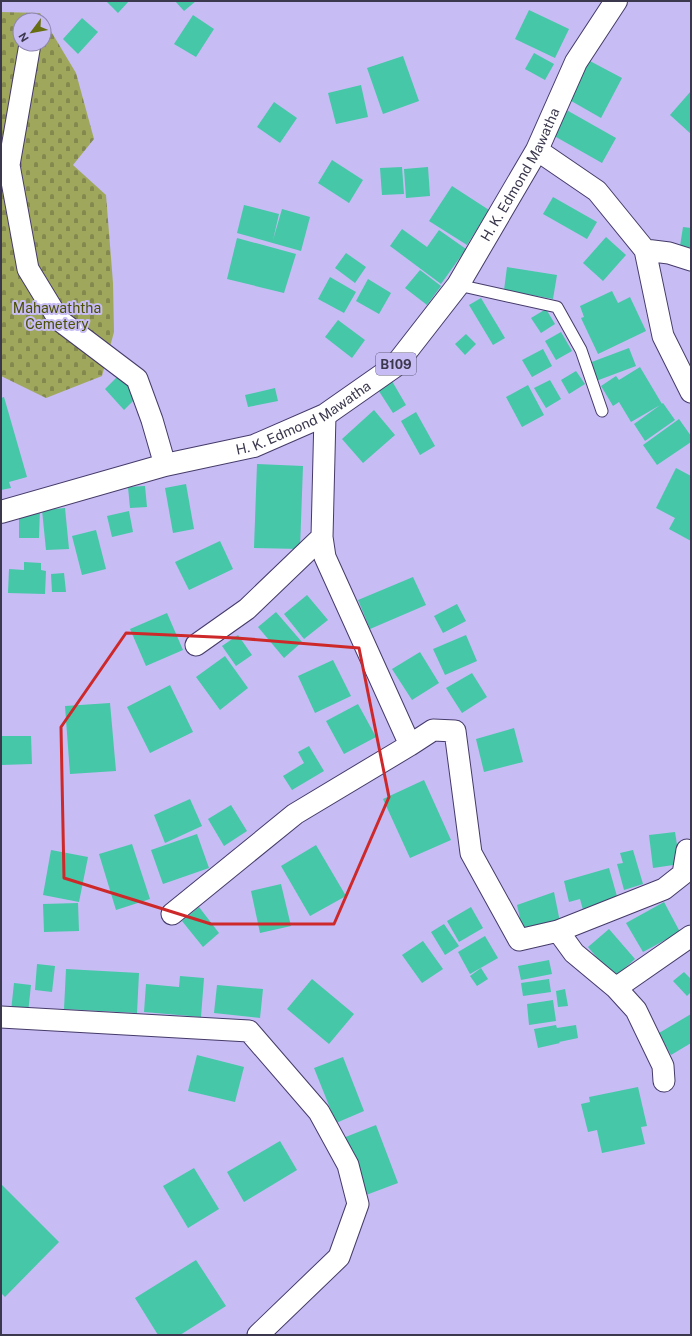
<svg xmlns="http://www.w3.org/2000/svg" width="692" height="1336" font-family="'Public Sans',sans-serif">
  <defs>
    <pattern id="cemetery-stones" width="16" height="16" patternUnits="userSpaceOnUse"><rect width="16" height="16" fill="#9fa75c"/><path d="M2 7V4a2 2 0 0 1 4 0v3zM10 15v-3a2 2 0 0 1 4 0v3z" fill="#83894e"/></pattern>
  </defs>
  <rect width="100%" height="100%" fill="#c7bcf4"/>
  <path fill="url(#cemetery-stones)" fill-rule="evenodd" d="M1,12L40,13L76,73L94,139L73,165L106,195L113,283L114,332L102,376L46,398L1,376ZM20,20H44V44H20Z"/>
  <path fill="#46c7a8" d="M106,1H129L118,13Z
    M175,1H196L184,11Z
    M529,10L569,29L555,58L515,39Z
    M193,15L214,29L196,57L174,44Z
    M82,18L98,32L78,54L63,39Z
    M534,53L554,64L545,80L525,69Z
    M403,56L419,101L383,114L367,68Z
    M588,60L622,78L601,118L566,98Z
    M361,85L368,117L336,124L328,93Z
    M691,91V134L670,115Z
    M274,102L297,118L280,143L257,127Z
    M563,108L616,138L602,163L549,133Z
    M332,160L363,180L349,203L318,183Z
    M402,167L404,194L382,195L380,168Z
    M428,167L430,196L406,198L404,169Z
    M452,186L489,210L467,245L429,221Z
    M553,197L597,222L587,239L543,214Z
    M244,205L279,214L273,240L282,209L310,217L301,251L237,233Z
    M683,227L691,228V249L680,246Z
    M402,229L427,247L439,230L466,249L441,284L390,246Z
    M606,237L626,255L603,281L583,263Z
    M237,238L296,254L284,293L227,279Z
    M346,253L366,267L355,283L335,268Z
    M507,267L557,275L553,299L504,290Z
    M420,270L441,286L427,305L405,288Z
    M330,277L356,292L344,313L318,299Z
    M368,279L391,293L379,314L356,301Z
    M612,291L618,303L630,297L646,331L598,354L581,318L584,317L580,306Z
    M481,298L505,338L493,345L469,305Z
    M546,309L555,324L541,333L531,318Z
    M338,320L365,340L352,358L325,337Z
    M561,332L572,351L556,360L545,341Z
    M466,334L476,344L465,355L455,344Z
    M629,348L636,366L596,381L589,363Z
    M543,349L552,366L532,377L522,360Z
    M640,367L662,404L631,422L619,402L613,406L601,386L616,376L619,380Z
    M576,371L585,384L569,394L561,380Z
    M120,374L139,395L124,410L105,389Z
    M389,376L406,405L393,413L375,385Z
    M550,380L561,399L546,408L534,388Z
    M528,385L544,415L522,427L506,397Z
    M275,388L278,401L248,407L245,395Z
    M4,397L27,477L9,482L11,488L1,490V398Z
    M663,403L675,420L645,441L634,424Z
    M374,410L395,435L363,463L342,439Z
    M416,412L435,446L420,455L401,421Z
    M679,419L691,436V442L657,465L643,445Z
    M257,464L303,466L300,549L254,548Z
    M676,468L691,476V541L669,529L675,518L656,508Z
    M186,484L194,529L173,533L165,488Z
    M145,486L147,507L130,508L128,487Z
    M19,508L40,509L39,538H19Z
    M65,508L69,549L46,550L42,510Z
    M129,511L133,532L112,537L107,516Z
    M96,530L106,569L82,575L72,536Z
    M220,541L233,569L189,590L175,562Z
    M24,562L41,563V570L46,571L45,594L8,593L9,569L24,570Z
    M64,573L66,592H52L51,574Z
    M413,577L426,605L370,629L358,600Z
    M307,595L328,620L304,639L284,614Z
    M457,604L466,621L443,633L434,616Z
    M276,612L302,642L284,658L258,627Z
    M167,613L183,650L146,666L130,629Z
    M238,635L252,655L236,666L222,646Z
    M466,635L477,661L445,675L433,649Z
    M420,652L439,683L412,700L392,669Z
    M225,656L248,688L220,710L196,677Z
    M333,660L351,696L315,713L298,676Z
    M472,673L487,697L462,713L446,688Z
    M170,685L193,732L150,753L127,707Z
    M110,703L116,771L70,774L65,706Z
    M358,704L376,737L344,754L326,721Z
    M514,728L523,762L484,772L476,739Z
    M1,736H31L32,764L1,765Z
    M309,746L324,771L292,790L283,776L304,763L298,752Z
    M424,780L451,840L410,858L383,799Z
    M190,799L202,826L165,843L154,815Z
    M231,805L247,831L224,846L208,819Z
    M675,832L680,864L653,868L649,835Z
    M197,834L209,868L163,884L151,850Z
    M132,844L150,899L116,910L99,854Z
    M316,845L346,896L310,916L281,866Z
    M51,850L88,857L79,902L43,895Z
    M633,850L643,884L624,890L617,864L623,863L620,853Z
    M609,868L620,907L585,917L580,899L569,902L564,881Z
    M281,884L291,926L260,933L251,891Z
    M554,892L560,922L523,931L517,905Z
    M664,902L680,932L643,952L626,923Z
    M78,903L79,931L44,932L43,904Z
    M199,907L219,933L203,947L182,921Z
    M471,907L483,928L459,942L447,921Z
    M444,924L459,946L445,955L431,932Z
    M609,929L635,959L614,978L588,947Z
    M485,936L498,958L470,974L458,952Z
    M423,941L443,969L422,983L402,955Z
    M549,960L552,974L521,980L518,966Z
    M37,964L55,966L52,992L35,990Z
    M481,968L488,979L477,986L470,976Z
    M66,969L139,973L137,1013L64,1009Z
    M684,972L691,979V992L687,996L673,981Z
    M180,976L204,978L201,1017L144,1012L146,984L179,987Z
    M312,979L354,1014L329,1044L287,1009Z
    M549,979L551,992L523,996L521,983Z
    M14,983L31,985L28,1013L11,1011Z
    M217,985L263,989L260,1018L214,1013Z
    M565,989L568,1006L558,1007L556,991Z
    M553,1000L556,1021L529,1025L527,1004Z
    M691,1014V1043L671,1055L659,1033Z
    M556,1025L557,1028L576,1025L578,1038L559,1042L560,1043L538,1048L534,1029Z
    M197,1055L244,1067L235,1102L188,1091Z
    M343,1057L364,1111L336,1123L314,1068Z
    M638,1087L647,1126L641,1127L645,1144L602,1153L597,1130L588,1132L581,1104L590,1102L589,1097Z
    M376,1125L398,1183L366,1195L343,1138Z
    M280,1141L297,1170L244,1202L227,1172Z
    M194,1168L219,1209L188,1228L163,1186Z
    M1,1184L59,1242L5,1297L1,1293Z
    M196,1260L226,1306L180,1335H158L135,1298Z"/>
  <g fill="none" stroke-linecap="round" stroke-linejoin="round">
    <defs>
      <path id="lane" d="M458,285L557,307L581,350L602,411"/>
      <path id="street" d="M30,44L9,165L28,269L59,320L137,379L152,420L165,465
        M537,150L597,191L645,250L663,336L691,392
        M645,250L669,253L691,260
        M196,645L247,609L322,537
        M410,745L433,730L455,731L471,853L519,940L558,931L664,889L683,874L687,850
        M172,914L295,814L410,745L325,557L322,537L325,415
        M558,931L574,953L616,988L636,1010L663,1066L664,1081
        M616,988L691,936
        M1,1017L249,1031L319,1112L348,1165L358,1204L339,1257L258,1335"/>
      <g id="primary">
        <path id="s1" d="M1,512L165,465L254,446L325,415L395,366L458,285L537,150L576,62L616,1"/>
      </g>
    </defs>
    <use href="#lane" stroke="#463a69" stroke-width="13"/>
    <use href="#street" stroke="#463a69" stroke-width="23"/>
    <use href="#primary" stroke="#463a69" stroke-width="24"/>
    <use href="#lane" stroke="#fff" stroke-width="11"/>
    <use href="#street" stroke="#fff" stroke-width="21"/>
    <use href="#primary" stroke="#fff" stroke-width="22"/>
  </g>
  <path fill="none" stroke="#ce292a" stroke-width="3" stroke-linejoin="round" d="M126,633L236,638L359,648L389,797L334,924H211L64,878L61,727Z"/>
  <g text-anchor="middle" stroke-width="4" stroke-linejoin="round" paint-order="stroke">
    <rect fill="#c7bcf4" stroke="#655f7f" stroke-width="1" x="376" y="353" width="40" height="22" rx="3"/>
    <g font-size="13" font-weight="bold" fill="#3b374d">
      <text x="396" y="369">B109</text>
    </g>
    <g font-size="14" fill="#3b374d" stroke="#c7bcf4">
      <text dy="5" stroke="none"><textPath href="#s1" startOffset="654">H. K. Edmond Mawatha</textPath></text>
      <text dy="5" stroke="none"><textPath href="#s1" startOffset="318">H. K. Edmond Mawatha</textPath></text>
    </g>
    <g font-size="14" fill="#4b5002" stroke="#c7bcf4">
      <text x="57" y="313">Mahawaththa<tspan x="57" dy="16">Cemetery</tspan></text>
    </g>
  </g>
  <rect width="692" height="1336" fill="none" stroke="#3b374d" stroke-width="4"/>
  <g transform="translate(32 32) rotate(238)"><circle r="19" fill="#c7bcf4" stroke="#8f87b1"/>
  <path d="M0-3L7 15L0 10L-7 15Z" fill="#676d11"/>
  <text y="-6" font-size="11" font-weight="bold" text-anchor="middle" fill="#3b374d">N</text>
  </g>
</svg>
